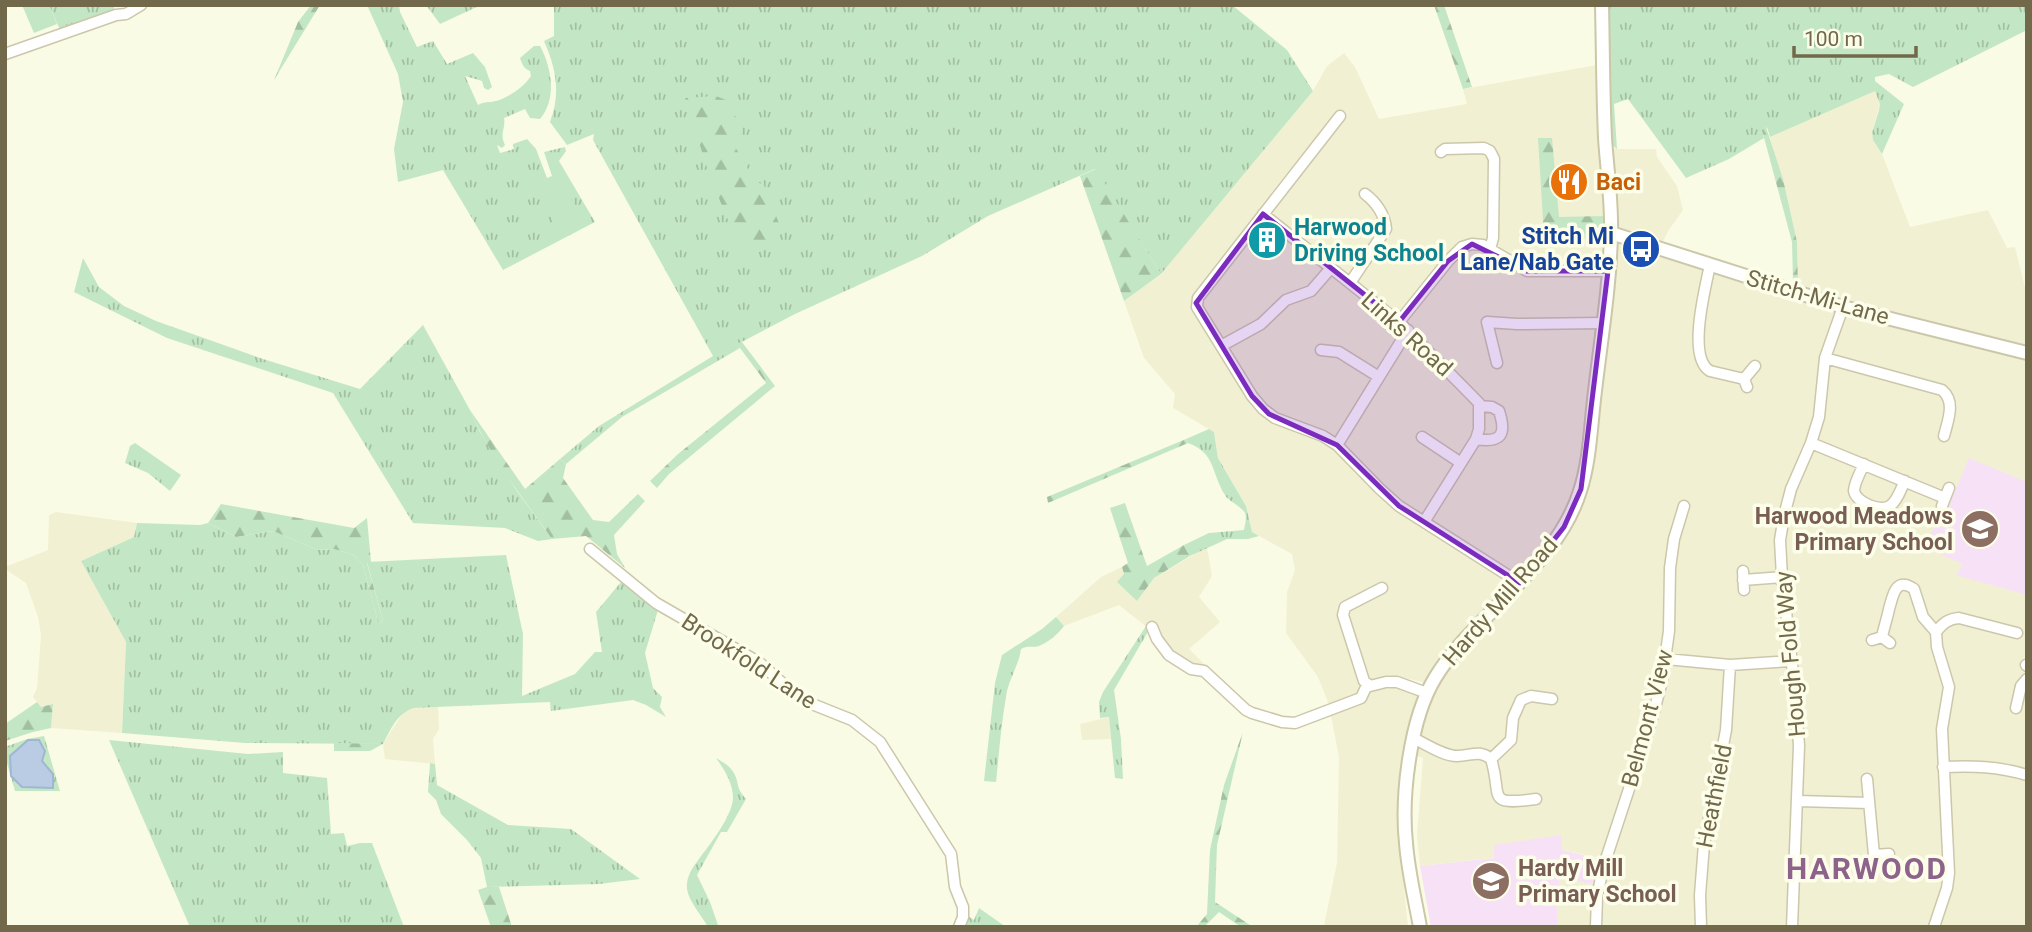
<svg xmlns="http://www.w3.org/2000/svg" width="2032" height="932" font-family="Roboto,sans-serif">
  <defs>
    <pattern id="grass-tufts" width="24" height="20" patternUnits="userSpaceOnUse" patternTransform="scale(1.75)"><rect width="24" height="20" fill="#c3e7c4"/><path d="M3 7l-1-3M5 7V3M7 7l1-3M15 17l-1-3M17 17v-4M19 17l1-3" fill="none" stroke="#a3bfa1"/></pattern>
    <pattern id="forest-firs" width="22" height="20" patternUnits="userSpaceOnUse" patternTransform="scale(1.75)"><rect width="22" height="20" fill="#c3e7c4"/><path d="M5 1l3.5 6h-7zM16 11l3.5 6h-7z" fill="#a3bfa1"/></pattern>
  </defs>
  <rect width="100%" height="100%" fill="#fafbe4"/>
  <path fill="#f2f0d3" d="M1344,53L1355,67L1379,119L1467,104L1463,89L1597,65L1609,66L1614,148L1617,149H1656L1657,157L1677,186L1683,210L1668,231L1657,255L1801,298L2027,360V927H1558L1557,893L1560,878L1599,858L1562,850L1420,866L1417,835L1423,758L1417,756L1429,698L1423,682L1389,675L1361,682L1356,695L1330,707L1318,677L1286,633L1287,592L1295,570L1292,554L1252,532L1246,506L1218,458L1214,432L1173,408L1175,394L1144,358L1124,301L1161,274L1313,91L1327,66Z
    M1876,90L1880,104L1872,133L1873,139L1882,154L1910,227L1988,210L2007,248L2015,247L2027,296V345L1798,287L1797,242L1770,137Z
    M56,512L137,523L134,537L81,561L126,642L122,733L51,728L53,705L41,707L33,697L37,688L41,635L38,617L26,583L5,569V567L48,550L49,515Z
    M1207,547L1212,576L1199,597L1220,622L1189,649L1208,668L1190,672L1148,628L1119,605L1064,626L1056,617L1101,577L1122,567L1137,601L1154,578Z
    M1408,688L1421,694L1407,739L1398,828L1408,927H1325L1324,925L1337,863L1339,757L1331,716L1358,705L1372,689Z
    M438,707L439,729L433,739L435,764L385,759L383,744L404,711L414,708Z
    M1109,717L1111,739L1082,740L1080,724Z"/>
  <path fill="#f7e1f6" d="M1969,458L2027,482V595L1956,575L1963,564L1921,546L1946,512Z
    M1561,835L1562,850L1599,859L1593,884L1560,878L1557,893L1558,927H1431L1420,866L1494,858V845Z"/>
  <path fill="url(#grass-tufts)" d="M49,5H114V10L110,13L60,30Z
    M367,5H399L400,12L417,47L433,41L447,64L473,53L485,67L492,87L488,90L484,88L482,81L465,76L478,105C485,101 488,103 496,101C509,97 523,88 531,76L530,71C524,69 522,64 520,58L534,46H540C552,68 557,99 540,119L530,118L525,109L504,118C506,129 499,133 505,145L502,148L497,145L500,153L514,149L513,144L527,139L536,149L547,178L552,176L544,152L565,147L566,151L559,161L595,222L503,270L443,170L398,182L394,149L403,102L398,74Z
    M426,5H481L440,24Z
    M554,5H1232L1287,50L1313,91L1161,274L1095,169L988,216L922,256L795,314L738,344L740,348L622,417L566,464L560,459L599,426L713,356L593,140L594,134L567,145L550,122C561,93 556,68 544,41L554,36Z
    M1608,5H2027V30L1913,87L1889,74L1875,77V81L1904,104L1882,154L1873,140L1872,133L1879,110L1880,104L1875,91L1770,137L1767,127L1763,135L1764,138L1729,159L1686,178L1628,99L1614,104L1617,149L1611,144Z
    M83,258L99,287L124,306L156,321L263,359L360,389L423,325L470,410L480,432L517,491L552,539L538,541L505,528L413,523L333,393L167,338L74,292Z
    M1209,429L1214,432L1218,458L1246,506L1252,532L1259,536L1248,539H1227L1190,556L1184,545L1209,533L1244,530C1245,524 1247,519 1245,513C1240,505 1229,502 1225,495C1211,473 1216,453 1188,443L1186,439Z
    M135,443L181,475L170,491L148,473L125,463L130,446Z
    M137,523L200,525L208,523L236,537L273,531L318,550L334,549L354,555L363,565L378,622L383,621L367,562L506,555L523,634L522,696L575,674L595,652H602L596,612L621,582L658,610L645,653L653,688L662,697L660,707L666,717L646,705L633,700L551,711L550,702L414,708C397,713 391,729 383,744L245,743L122,733L126,642L81,561L134,537Z
    M1056,617L1064,626C1058,634 1049,642 1039,646C1032,648 1028,645 1021,649C1019,665 1008,680 1006,697C1001,725 999,754 996,782L984,781L995,683L1002,655L1042,629Z
    M1146,626L1149,630L1114,690L1121,739L1123,779L1115,778L1109,717L1100,718L1099,702L1103,692Z
    M44,736L60,791H15L5,756V747L27,739Z
    M109,740L248,754L283,752V773L327,778L331,834L344,833L347,846L360,843H372L404,927H190Z
    M716,758C723,762 730,766 734,773C740,785 735,786 746,799L727,832H721L697,875L710,902L718,925L725,927H708C702,916 689,902 687,889C686,877 692,868 699,859C710,844 732,817 733,798C733,783 724,769 716,758Z
    M430,763L435,764L437,785L508,825L571,829L640,879L599,884L487,887L481,858L467,840L441,814L436,800L428,792Z
    M979,908L1006,927H962L965,914L974,920Z"/>
  <path fill="url(#forest-firs)" d="M311,5H320L274,80L298,22Z
    M1434,5H1444L1472,87L1463,89Z
    M716,96L726,100L742,128L740,138L734,145L755,181L764,185L780,226L775,236L750,249L739,246L710,177L685,98Z
    M1766,127L1783,179L1797,242L1798,287L1793,282L1792,242L1762,130Z
    M1538,138H1552L1559,217L1603,216L1604,240L1544,237Z
    M1096,169L1161,274L1124,301L1080,176Z
    M742,342L775,386L669,474L657,488L650,481L678,454L766,383L737,344Z
    M470,410L525,489L560,459L566,464L563,478L593,520L609,522L638,494L645,501L614,535L617,554L625,568L586,536L552,539C523,498 490,457 470,410Z
    M1186,439L1188,443L1048,503L1047,497Z
    M1125,503L1147,566L1184,545L1190,556L1154,578L1137,601L1117,582L1124,574L1122,567L1128,563L1110,508Z
    M221,504L354,528L367,518L371,562L367,563L383,621L378,622L363,565L354,555L334,549L318,550L273,531L236,537L208,523Z
    M37,702L41,707L53,704L51,728L33,732L5,741V724Z
    M1243,732L1217,845L1215,902L1253,927H1241L1219,912L1204,927H1196L1207,914L1210,850L1224,785Z
    M334,743L383,744L370,751H334Z
    M487,887H499L512,927H491L478,890Z"/>
  <path fill="#c3e7c4" d="M22,5H49L57,24L34,33Z
    M559,175L580,217L557,229L534,184Z"/>
  <path fill="#bacce3" stroke="#a0b6d4" stroke-width="2" d="M28,740H39L45,751L42,761L53,774V788L22,787L11,776L10,756Z"/>
  <g fill="none" stroke-linecap="round" stroke-linejoin="round">
    <defs>
      <path id="minor" d="M5,54L116,15L126,14L141,5
        M1340,116L1198,298L1197,307L1252,396L1263,409L1275,418L1323,436L1337,445L1380,489L1399,506L1520,583
        M1441,152L1445,149L1484,148L1490,151L1494,159L1493,238L1490,249
        M1263,214L1399,322L1479,403V429L1476,439L1424,522
        M1710,265C1705,289 1687,358 1710,371L1744,379
        M1350,283L1386,229C1385,215 1376,202 1365,194
        M1399,322L1448,261L1462,247L1472,244L1483,245L1527,271H1608
        M1221,346L1261,324L1286,300L1311,291L1331,268
        M1321,350L1339,352L1379,377
        M1825,358L1942,390C1956,402 1948,420 1944,436
        M1497,363L1487,322L1517,324L1603,323
        M1747,387L1744,379L1755,366
        M1422,437L1461,463
        M1476,439C1501,443 1507,435 1499,411L1492,407L1480,406
        M1811,443L1945,498
        M1337,445L1408,330
        M1864,464C1861,471 1854,483 1854,491C1856,503 1882,513 1891,505C1898,500 1901,488 1905,481
        M1942,506L1949,488
        M590,549L656,603L760,663L791,691L812,704L852,720L880,742L951,854L955,887L963,907V917L959,927
        M1743,571L1744,590
        M1743,580L1782,577
        M1382,588L1345,607L1343,615L1364,681L1370,686L1386,682H1397L1427,693
        M1152,627L1157,639L1169,655L1191,669L1204,671L1246,710L1252,713L1282,722L1295,723L1361,698L1367,685
        M1882,637C1884,627 1887,619 1889,609C1893,596 1895,576 1914,589L1923,617L1936,632
        M1872,640L1882,637L1890,643
        M1666,659L1730,665L1791,661
        M2026,665L2027,666
        M2016,708L2021,686L2027,679
        M1413,738C1426,744 1443,756 1457,756C1471,756 1479,749 1491,759L1511,740L1513,718L1521,700L1531,696L1552,699
        M1491,759C1503,797 1484,806 1536,799
        M1943,767C1974,766 1997,766 2027,775
        M1867,779L1874,855L1889,854
        M1798,801L1869,803
        M1596,927L1597,897L1603,868L1652,719L1662,681L1669,631L1670,568L1674,539L1684,506
        M1701,927L1700,895L1704,844L1726,730L1730,665
        M1792,927L1799,746L1796,699L1782,577L1780,540L1784,516L1791,489L1811,443L1819,417L1825,358L1843,307
        M1934,927L1947,888L1949,873L1942,729L1949,687L1937,647L1936,632C1943,623 1948,619 1959,618L2017,633"/>
      <path id="tertiary" d="M1611,233L1843,307L2027,353"/>
      <path id="secondary" d="M1420,927C1415,899 1408,871 1406,843C1401,796 1410,719 1435,678C1451,651 1475,629 1497,606C1530,572 1566,537 1580,491C1590,462 1591,422 1595,391C1601,339 1610,286 1611,233C1612,201 1607,169 1605,138C1603,94 1603,49 1602,5"/>
    </defs>
    <use href="#minor" stroke="#ccc7ab" stroke-width="13"/>
    <use href="#tertiary" stroke="#ccc7ab" stroke-width="16"/>
    <use href="#secondary" stroke="#ccc7a6" stroke-width="16"/>
    <use href="#minor" stroke="#fff" stroke-width="10"/>
    <use href="#tertiary" stroke="#fff" stroke-width="12"/>
    <use href="#secondary" stroke="#fff" stroke-width="12"/>
  </g>
  <path fill="#7b2cbf" fill-opacity="0.2" stroke="#7b2cbf" stroke-width="5" stroke-linejoin="round" d="M1263,214L1399,322L1448,261L1472,244L1527,271H1608L1581,489L1564,527L1520,583L1399,506L1337,445L1269,414L1252,396L1196,303Z"/>
  <defs>
    <symbol id="restaurant-disc" viewBox="-11 -11 22 22"><circle r="9.5" fill="#e8710a" stroke="#fdfeea"/><path d="M-5-6h1v4h1v-4h1v4h1v-4h1v5L-1.5 .5V6h-2V.5L-5-1ZM5-6V6H3V1.5H1.5Q1.5-4 5-6Z" fill="#fff"/></symbol>
    <symbol id="building-disc" viewBox="-11 -11 22 22"><circle r="9.5" fill="#0f9aa8" stroke="#fdfeea"/><path d="M-4-6H4V6H1V3H-1V6H-4ZM-2.5-4.3h1.7v1.8h-1.7ZM.8-4.3h1.7v1.8H.8ZM-2.5-1h1.7V.8h-1.7ZM.8-1h1.7V.8H.8Z" fill="#fff"/></symbol>
    <symbol id="bus-disc" viewBox="-11 -11 22 22"><circle r="9.5" fill="#1a4fb4" stroke="#fdfeea"/><path d="M-5-6H5V4H4V6H2V4H-2V6H-4V4H-5ZM-3.5-4V0h7V-4ZM-3.5 1.2v1.5H-2V1.2ZM2 1.2v1.5H3.5V1.2Z" fill="#fff"/></symbol>
    <symbol id="school-disc" viewBox="-11 -11 22 22"><circle r="9.5" fill="#8d6e63" stroke="#fdfeea"/><path d="M0-5L7-2L0 1L-7-2ZM-4 1L0 2.5L4 1V4Q0 6-4 4Z" fill="#fff"/></symbol>
  </defs>
  <g fill-rule="evenodd">
    <use href="#restaurant-disc" x="1547" y="160" width="44" height="44"/>
    <use href="#building-disc" x="1245" y="218" width="44" height="44"/>
    <use href="#bus-disc" x="1619" y="227" width="44" height="44"/>
    <use href="#school-disc" x="1958" y="507" width="44" height="44"/>
    <use href="#school-disc" x="1469" y="859" width="44" height="44"/>
  </g>
  <g text-anchor="middle" stroke-width="7" stroke-linejoin="round" paint-order="stroke">
    <g font-size="23" font-weight="bold" fill="#c56008" stroke="#fdfeea" text-anchor="start">
      <text x="1596" y="190">Baci</text>
    </g>
    <g font-size="23" font-weight="bold" fill="#0d838f" stroke="#fdfeea" text-anchor="start">
      <text x="1294" y="235">Harwood<tspan x="1294" dy="26">Driving School</tspan></text>
    </g>
    <g font-size="23" font-weight="bold" fill="#164399" stroke="#fdfeea" text-anchor="end">
      <text x="1614" y="244">Stitch Mi<tspan x="1614" dy="26">Lane/Nab Gate</tspan></text>
    </g>
    <g font-size="23" fill="#72694b" stroke="#fdfeea">
      <text transform="translate(1818 297) rotate(16)" y="8">Stitch-Mi-Lane</text>
      <text transform="translate(1407 334) rotate(42)" y="8">Links Road</text>
      <text transform="translate(1500 601) rotate(-49)" y="8">Hardy Mill Road</text>
      <text transform="translate(1790 654) rotate(-95)" y="8">Hough Fold Way</text>
      <text transform="translate(749 661) rotate(33)" y="8">Brookfold Lane</text>
      <text transform="translate(1647 718) rotate(-75)" y="8">Belmont View</text>
      <text transform="translate(1714 796) rotate(-79)" y="8">Heathfield</text>
    </g>
    <g font-size="23" font-weight="bold" fill="#785e54" stroke="#fdfeea" text-anchor="end">
      <text x="1953" y="524">Harwood Meadows<tspan x="1953" dy="26">Primary School</tspan></text>
      <text x="1518" y="876" text-anchor="start">Hardy Mill<tspan x="1518" dy="26">Primary School</tspan></text>
    </g>
    <g font-size="30" font-weight="bold" letter-spacing="2" fill="#8e638b" stroke="#fdfeea">
      <text x="1867" y="879">HARWOOD</text>
    </g>
  </g>
  <rect width="2032" height="932" fill="none" stroke="#72694b" stroke-width="14"/>
  <path d="M1794 46v10h122v-10" fill="none" stroke="#72694b" stroke-width="3.5"/>
  <text x="1804" y="46" font-size="21" fill="#72694b" stroke="#fdfeea" stroke-width="5" paint-order="stroke">100 m</text>
</svg>
